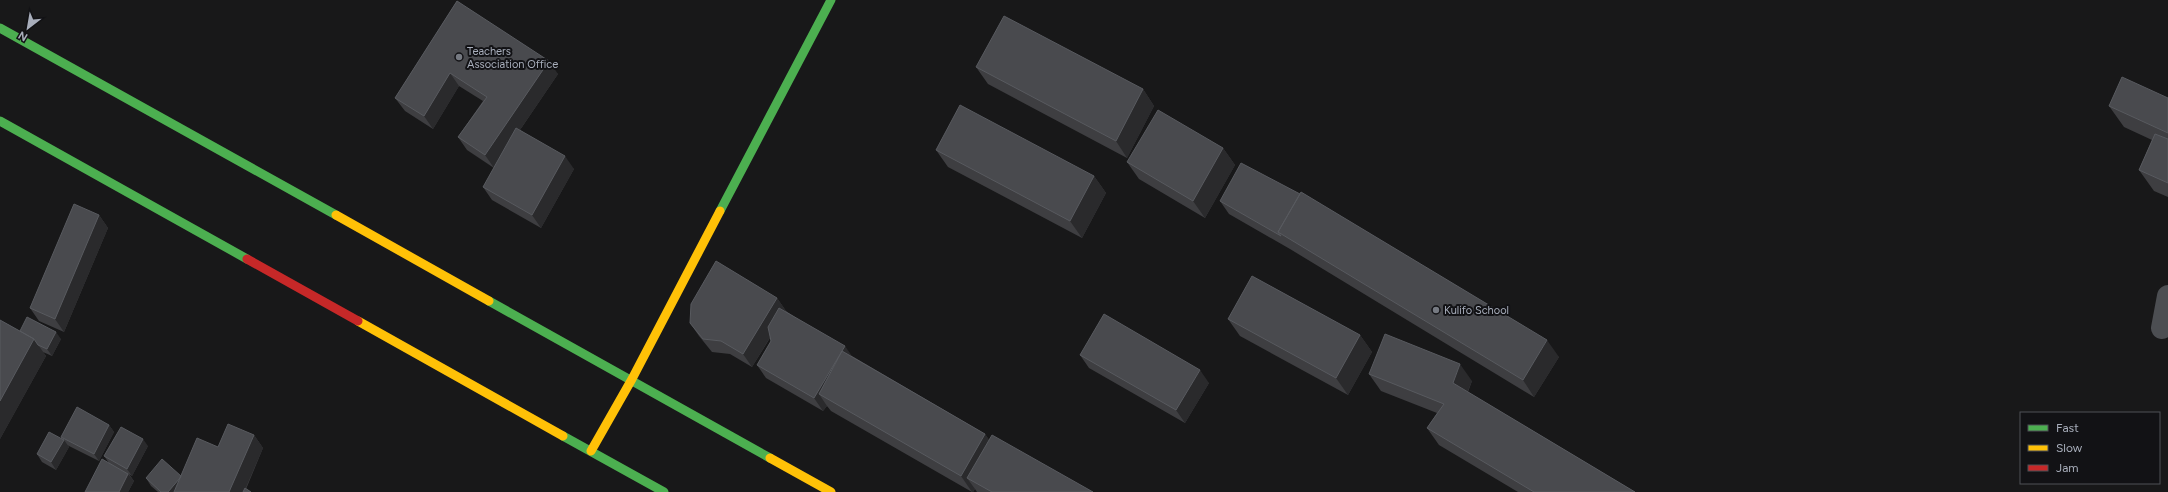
<svg xmlns="http://www.w3.org/2000/svg" width="2168" height="492" font-family="Figtree,sans-serif">
  <rect width="100%" height="100%" fill="#181819"/>
  <g fill="none" stroke-linecap="round" stroke-linejoin="round">
    <path stroke="#4c4e52" stroke-width="22" d="M2162,328L2168,296"/>
    <path stroke="#4caf50" stroke-width="9" d="M0,28L336,215
      M0,121L247,259
      M720,211L831,0
      M489,301L770,458
      M563,436L664,492"/>
    <path stroke="#ffc107" stroke-width="9" d="M336,215L489,301
      M358,321L563,436
      M591,451L632,379L720,211
      M770,458L831,492"/>
    <path stroke="#c62828" stroke-width="9" d="M247,259L358,321"/>
  </g>
  <path fill="#3e3e41" d="M457,1L558,74L520,130L574,169L541,228L492,200L483,187L494,168L467,150L458,137L483,101L459,86L433,129L405,111L395,98Z
    M976,67L1143,89L1154,106L1127,158L988,84Z
    M2168,98V197L2154,191L2139,170L2152,140L2124,127L2109,106Z
    M1223,148L1235,165L1205,218L1139,179L1127,162Z
    M936,150L1094,176L1106,193L1082,238L948,167Z
    M1220,201L1559,357L1534,397L1290,249L1229,214Z
    M99,215L108,228L64,332L39,321L30,308Z
    M777,298L786,311L852,356L985,434L989,440L1093,492H977L975,489L973,492H972L831,411L827,406L823,411L766,378L757,365L771,341L770,338L752,367L730,354L712,352L699,336L690,323Z
    M1228,319L1360,335L1372,352L1348,395L1240,336Z
    M0,320L20,331L61,339L52,356L43,352L46,356L0,439Z
    M1080,355L1209,383L1185,423L1089,368Z
    M1369,374L1472,381L1468,392L1635,492H1518L1439,445L1427,428L1437,413L1381,391Z
    M109,425L114,432L99,461L67,445L69,447L56,470L42,462L37,454L62,439L61,437Z
    M254,435L263,448L246,489L251,492H158L151,486L146,478L181,476L218,447Z
    M148,446L132,476L129,474L134,481L128,492H85L109,463L104,456Z"/>
  <path fill="#2a2a2c" d="M549,61L558,74L494,168L485,155Z
    M450,73L459,86L433,129L424,116Z
    M1143,89L1154,106L1127,158L1116,141Z
    M1223,148L1235,165L1205,218L1193,201Z
    M565,156L574,169L541,228L532,215Z
    M1094,176L1106,193L1082,238L1070,221Z
    M99,215L108,228L64,332L55,319Z
    M777,298L786,311L752,367L743,354Z
    M56,332L61,339L52,356L47,349Z
    M1360,335L1372,352L1348,395L1336,378Z
    M34,339L46,356L0,439V401Z
    M1547,340L1559,357L1534,397L1523,380Z
    M845,346L854,359L819,394L827,406L823,411L814,398Z
    M1460,364L1472,381L1464,400L1453,383Z
    M1200,370L1209,383L1185,423L1176,410Z
    M109,425L114,432L99,461L94,454Z
    M985,434L997,451L967,478L975,489L973,492H972L961,476Z
    M254,435L263,448L244,492H229Z
    M143,439L148,446L132,476L127,469Z
    M64,440L69,447L56,470L51,462Z
    M128,474L134,481L128,492H119Z
    M182,476L179,492H168Z"/>
  <path fill="#494a4e" stroke="#585a5f" d="M457,1L549,61L485,155L458,137L487,97L450,73L424,116L395,98Z
    M1004,16L1143,89L1116,141L976,67Z
    M2122,77L2168,98V133L2109,106Z
    M960,105L1094,176L1070,221L936,150Z
    M1158,110L1223,148L1193,201L1127,162Z
    M516,128L565,156L532,215L483,187Z
    M2155,134L2168,139V183L2139,170Z
    M1241,163L1300,194L1278,232L1281,236L1220,201Z
    M1301,192L1547,340L1523,380L1278,232Z
    M74,204L99,215L55,319L30,308Z
    M716,261L777,298L743,354L721,341L703,339L690,323L691,304Z
    M1252,276L1360,335L1336,378L1228,319Z
    M779,308L845,346L814,398L757,365L771,341L768,327Z
    M1104,314L1200,370L1176,410L1080,355Z
    M27,317L56,332L47,349L38,345L34,339L20,331Z
    M0,320L34,339L0,401Z
    M1385,334L1460,364L1453,383L1635,492H1534L1427,428L1444,404L1369,374Z
    M842,351L985,434L961,476L819,394Z
    M77,407L109,425L94,454L61,437Z
    M228,424L254,435L229,492H174L197,438L218,447Z
    M121,427L143,439L127,469L104,456Z
    M49,432L64,440L51,462L37,454Z
    M992,435L1093,492H992L967,478Z
    M102,459L128,474L119,492H85Z
    M162,459L181,476L180,478L168,492H161L146,478Z
    M245,488L251,492H243Z"/>
  <g fill="#767a82" stroke="#121215" stroke-width="1.5">
    <circle cx="459" cy="57" r="4"/>
    <circle cx="1436" cy="310" r="4"/>
  </g>
  <g text-anchor="middle" stroke-width="4" stroke-linejoin="round" paint-order="stroke">
    <g font-size="11" fill="#a8aebb" stroke="#121215" text-anchor="start">
      <text x="467" y="55">Teachers<tspan x="467" dy="13">Association Office</tspan></text>
      <text x="1444" y="314">Kulifo School</text>
    </g>
  </g>
  <rect x="2020" y="412" width="140" height="72" fill="#121215" stroke="#4e5057"/>
  <rect x="2028" y="425" width="20" height="6" fill="#4caf50" stroke="#4e5057"/>
  <text x="2056" y="432" font-size="12" fill="#a8aebb">Fast</text>
  <rect x="2028" y="445" width="20" height="6" fill="#ffc107" stroke="#4e5057"/>
  <text x="2056" y="452" font-size="12" fill="#a8aebb">Slow</text>
  <rect x="2028" y="465" width="20" height="6" fill="#c62828" stroke="#4e5057"/>
  <text x="2056" y="472" font-size="12" fill="#a8aebb">Jam</text>
  <g transform="translate(28 28) rotate(211)" stroke="#121215" stroke-width="3" paint-order="stroke">
  <path d="M0-3L7 15L0 10L-7 15Z" fill="#a8aebb"/>
  <text y="-6" font-size="11" font-weight="bold" text-anchor="middle" fill="#a8aebb">N</text>
  </g>
</svg>
